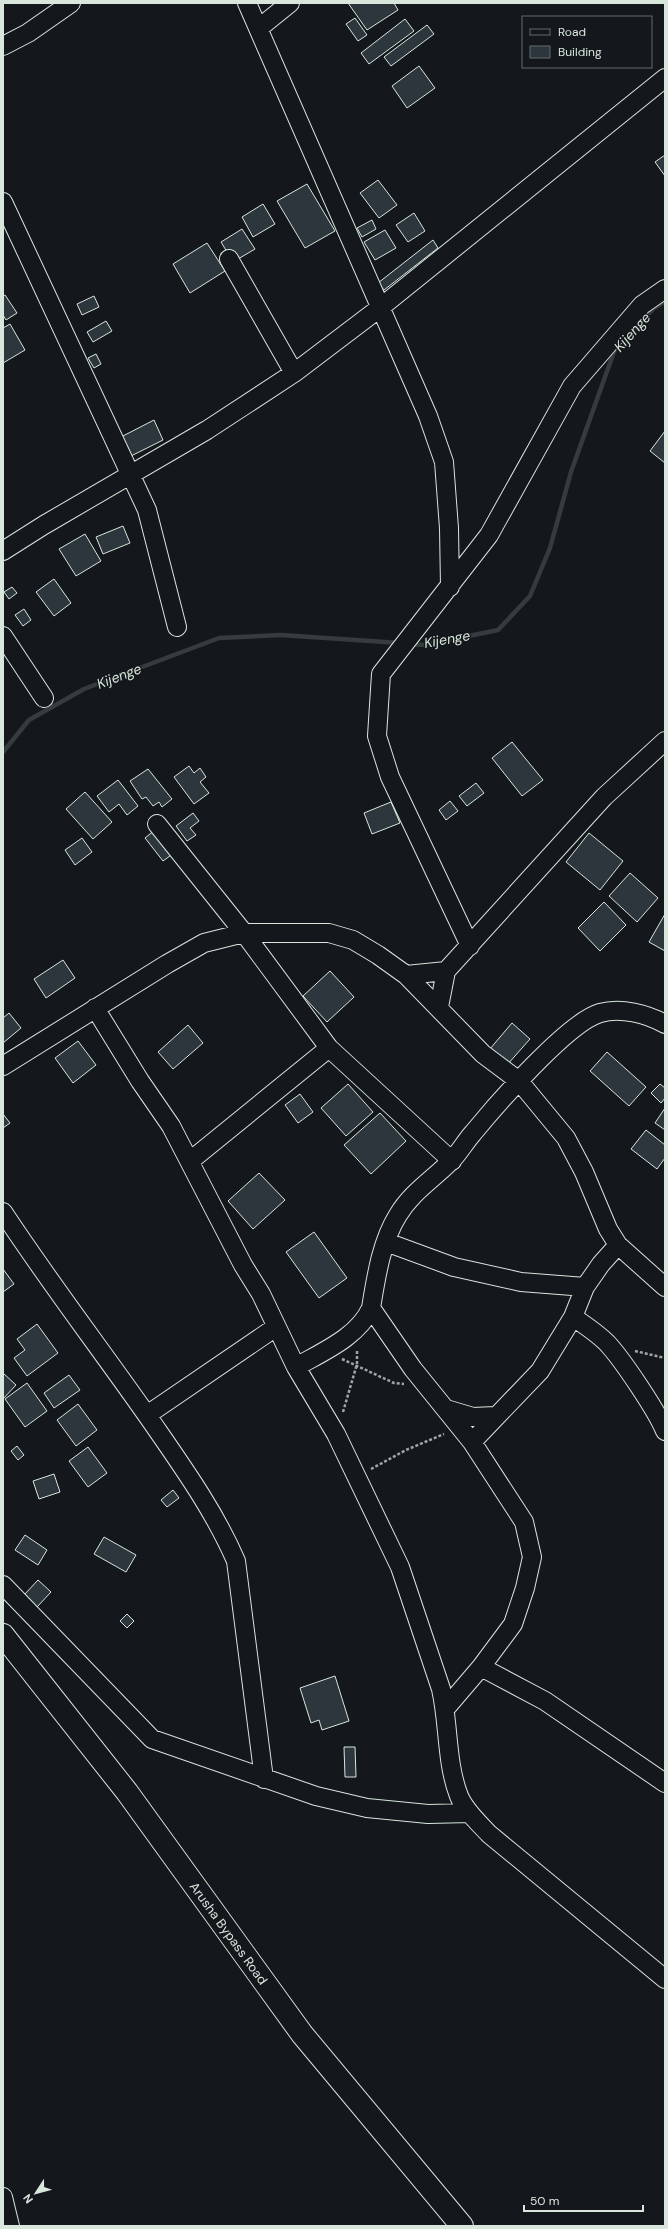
<svg xmlns="http://www.w3.org/2000/svg" width="668" height="2229" font-family="'DM Sans',sans-serif">
  <rect width="100%" height="100%" fill="#14181c"/>
  <g fill="none" stroke-linecap="round" stroke-linejoin="round">
    <path stroke="#363b3e" stroke-width="4.5" d="M623,341L654,308L665,301
      M409,644L425,645L498,630L530,596L550,548L571,472L615,349
      M3,752L29,720L84,689L219,638L281,635L400,643"/>
  </g>
  <path fill="#2c363c" stroke="#d8e6dc" d="M348,3H394L398,10L367,30Z
    M355,18L367,35L358,41L346,24Z
    M405,19L414,31L369,64L361,53Z
    M427,25L434,34L391,66L384,57Z
    M419,66L435,88L407,108L392,86Z
    M665,155V176L655,162Z
    M378,180L397,205L379,218L360,193Z
    M307,184L335,231L305,248L277,201Z
    M263,204L275,224L253,237L242,217Z
    M414,213L425,231L408,242L396,225Z
    M372,220L376,229L362,237L357,228Z
    M242,229L255,249L233,262L221,242Z
    M385,230L396,248L375,260L364,242Z
    M433,240L438,248L384,290L378,283Z
    M207,243L225,271L190,293L173,264Z
    M5,295L17,313L6,320L3,315V296Z
    M94,296L99,307L82,315L77,304Z
    M106,321L112,331L93,342L87,332Z
    M10,324L25,350L3,363V328Z
    M96,354L101,364L94,368L88,358Z
    M154,420L163,440L131,456L121,437Z
    M665,431V463L650,451Z
    M123,526L130,543L103,554L96,537Z
    M85,534L101,561L76,576L59,549Z
    M54,579L71,603L54,616L36,592Z
    M12,587L17,593L9,599L4,592Z
    M24,609L31,620L23,626L15,615Z
    M512,742L543,780L522,796L492,758Z
    M189,766L194,773L200,768L206,777L200,782L209,793L194,804L174,777Z
    M148,769L172,799L162,807L159,802L153,806L146,797L142,799L130,781Z
    M118,780L138,806L127,815L119,804L109,812L97,796Z
    M476,783L484,793L467,806L459,796Z
    M85,792L112,822L93,839L66,809Z
    M450,801L458,811L446,820L439,810Z
    M391,802L400,823L372,834L364,813Z
    M193,813L199,821L190,828L196,835L187,841L176,826Z
    M155,830L174,853L163,861L145,838Z
    M589,833L623,861L600,890L566,862Z
    M82,838L92,852L75,865L65,850Z
    M630,873L658,898L637,922L609,896Z
    M604,902L626,925L600,951L578,928Z
    M665,914V951L649,942Z
    M63,960L75,978L46,998L34,979Z
    M330,971L354,997L327,1022L303,996Z
    M9,1013L21,1028L3,1043V1018Z
    M512,1023L530,1039L507,1065L489,1050Z
    M188,1025L203,1043L173,1069L158,1052Z
    M78,1041L96,1065L73,1083L55,1058Z
    M607,1052L646,1087L629,1106L590,1071Z
    M348,1084L373,1112L346,1136L321,1108Z
    M660,1084L665,1088V1098L661,1103L651,1093Z
    M300,1094L313,1112L298,1123L285,1105Z
    M665,1108V1130L655,1123Z
    M380,1113L406,1141L371,1174L344,1145Z
    M3,1114L10,1123L3,1128Z
    M646,1130L665,1145V1158L657,1169L631,1149Z
    M259,1173L285,1200L253,1229L228,1201Z
    M314,1232L347,1278L319,1298L286,1252Z
    M3,1269L14,1284L3,1292Z
    M37,1324L58,1353L27,1376L14,1358L25,1350L17,1339Z
    M3,1373L16,1385L3,1399Z
    M69,1375L80,1390L54,1408L44,1393Z
    M27,1383L47,1411L25,1427L5,1399Z
    M78,1404L97,1430L76,1446L57,1420Z
    M17,1446L24,1455L18,1460L11,1451Z
    M88,1447L107,1473L88,1487L69,1461Z
    M54,1474L60,1492L39,1499L33,1481Z
    M173,1490L179,1498L167,1507L161,1500Z
    M25,1535L47,1550L38,1565L15,1550Z
    M104,1537L136,1555L126,1572L94,1554Z
    M38,1580L51,1592L37,1607L24,1595Z
    M127,1614L134,1621L127,1628L120,1621Z
    M335,1676L349,1721L322,1730L319,1720L311,1723L300,1688Z
    M344,1747H355L356,1777H345Z"/>
  <g fill="none" stroke-linecap="round" stroke-linejoin="round">
    <defs>
      <path id="minor" d="M247,3L428,416L444,462L449,528L450,587
        M259,28L290,3
        M3,46L28,33L71,3
        M3,202L147,510L177,627
        M229,259L294,373
        M3,551L44,525L207,430L294,373L381,307L665,78
        M3,636L44,698
        M157,824L244,933L329,1048L452,1161
        M470,946L390,777L377,736L381,674L489,535L572,386L642,305L665,289
        M406,975L446,971
        M439,1007L446,971L604,797L665,741
        M95,1008L140,1081L171,1126L243,1265L261,1294L296,1367L336,1434L400,1567L441,1689C449,1724 446,1763 459,1796C465,1811 479,1823 489,1834L665,1979
        M3,1066L167,964L204,943L244,933H329L353,940L378,955L406,975L483,1054L519,1081L566,1138L584,1172L608,1229L618,1245L665,1287
        M190,1161L329,1048
        M3,1212C53,1288 109,1360 160,1434C189,1476 216,1515 236,1561L264,1779
        M386,1242L454,1267L521,1282L585,1287
        M371,1308L413,1369L472,1442L524,1522L532,1557L525,1588L513,1624L481,1667L446,1708
        M573,1317C585,1325 597,1333 607,1343C622,1359 657,1411 665,1431
        M296,1367C322,1352 358,1337 371,1308C376,1278 381,1242 398,1215C412,1192 432,1180 451,1161C459,1153 465,1142 473,1133C496,1105 568,1022 600,1013C621,1007 647,1014 665,1024
        M446,1409L473,1417L495,1416
        M147,1415L276,1327
        M472,1442L540,1371L573,1317L585,1287L601,1264L618,1245
        M3,1585L152,1739L316,1796L367,1808L428,1814L470,1813
        M481,1667L545,1701L665,1783
        M3,2197L10,2226"/>
      <g id="major">
        <path id="s1" d="M3,1635L127,1792L302,2034L462,2226"/>
      </g>
    </defs>
    <use href="#minor" stroke="#d8e6dc" stroke-width="20"/>
    <use href="#major" stroke="#d8e6dc" stroke-width="24"/>
    <path stroke="#9da8a2" stroke-width="2.5" stroke-dasharray="3 2" stroke-linecap="butt" d="M635,1351L665,1358
      M342,1359L394,1383L404,1384
      M343,1412L357,1364V1349
      M371,1469L406,1450L444,1434"/>
    <use href="#minor" stroke="#14181c" stroke-width="18"/>
    <use href="#major" stroke="#14181c" stroke-width="22"/>
  </g>
  <g text-anchor="middle" stroke-width="3" stroke-linejoin="round" paint-order="stroke">
    <g font-size="13" fill="#d8e6dc" stroke="#14181c">
      <text dy="5" stroke="none"><textPath href="#s1" startOffset="374">Arusha Bypass Road</textPath></text>
    </g>
    <g font-size="14" font-style="italic" fill="#d8e6dc" stroke="#14181c">
      <text transform="translate(632 332) rotate(-48)" y="5">Kijenge</text>
      <text transform="translate(447 639) rotate(-10)" y="5">Kijenge</text>
      <text transform="translate(119 676) rotate(-21)" y="5">Kijenge</text>
    </g>
  </g>
  <rect width="668" height="2229" fill="none" stroke="#d8e6dc" stroke-width="8"/>
  <rect x="522" y="16" width="130" height="52" fill="#14181c" stroke="#626a69"/>
  <rect x="530" y="29" width="20" height="6" fill="#14181c" stroke="#626a69"/>
  <text x="558" y="36" font-size="12" fill="#d8e6dc">Road</text>
  <rect x="530" y="46" width="20" height="12" fill="#2c363c" stroke="#626a69"/>
  <text x="558" y="56" font-size="12" fill="#d8e6dc">Building</text>
  <g transform="translate(36 2193) rotate(234)" stroke="#14181c" stroke-width="3" paint-order="stroke">
  <path d="M0-3L7 15L0 10L-7 15Z" fill="#d8e6dc"/>
  <text y="-6" font-size="11" font-weight="bold" text-anchor="middle" fill="#d8e6dc">N</text>
  </g>
  <path d="M524 2205v6h119v-6" fill="none" stroke="#d8e6dc" stroke-width="2"/>
  <text x="530" y="2205" font-size="12" fill="#d8e6dc" stroke="#14181c" stroke-width="3" paint-order="stroke">50 m</text>
</svg>
